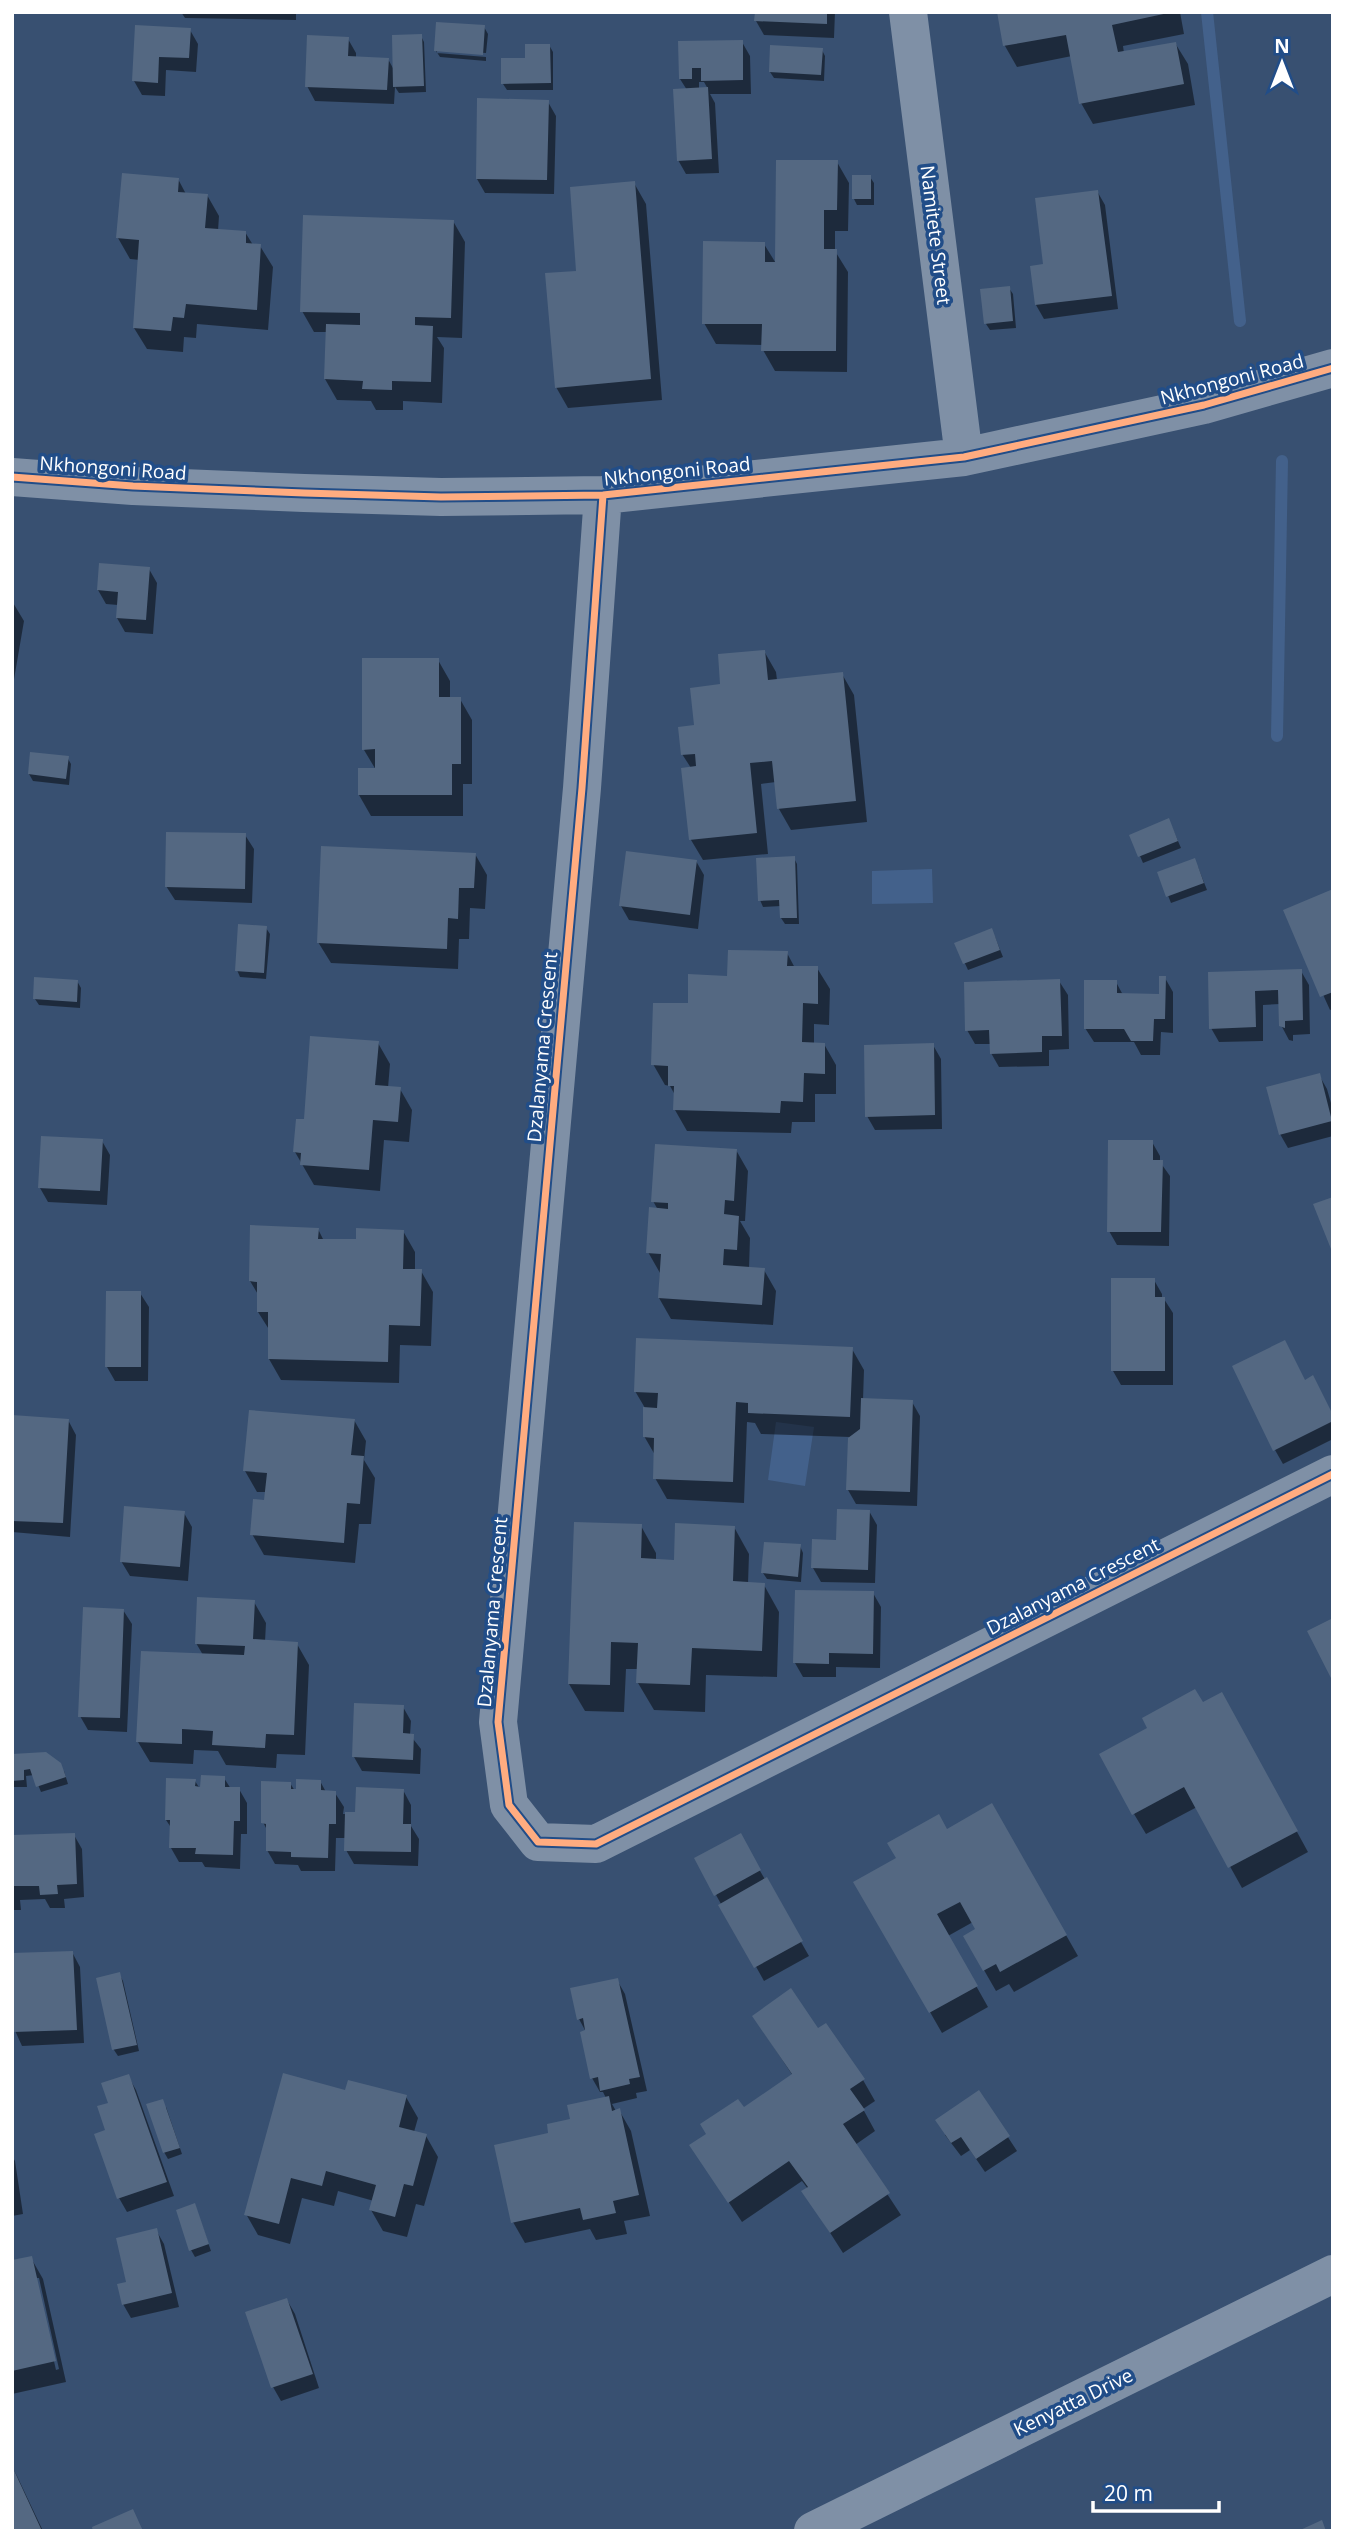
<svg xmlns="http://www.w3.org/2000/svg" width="1345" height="2543" font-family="'Open Sans',sans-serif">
  <rect width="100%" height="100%" fill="#385071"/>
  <path fill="#43618b" d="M932,869L933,903L872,904V871Z
    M776,1422L814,1427L805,1486L768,1480Z"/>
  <path fill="#0007" fill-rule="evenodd" d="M181,12H296V20L185,18Z
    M366,12H427V14Z
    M756,12H835L834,38L764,35L756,21Z
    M999,12H1180L1184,34L1123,46L1124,53L1175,43L1188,64L1195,105L1093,124L1081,103L1072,56L1017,67L1005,46Z
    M438,24L484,27L488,34L486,53L437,50V53L486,57V61L440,57L436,51Z
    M137,27L190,30L198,44L196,72L166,70L165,96L142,95L134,81Z
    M421,36L424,42L426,92L399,93L395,87L394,104L315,101L307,86L348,39L356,53V58L388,59L394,70Z
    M742,42L750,56L751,94H710L715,103L719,173L686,174L678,160L687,90L680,79V43ZM699,82H704L708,89H699Z
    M549,45L553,52V90H507L503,84L527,59Z
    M822,50L825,56L824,81L774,78L770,72Z
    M548,102L556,116L554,194L485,193L477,179Z
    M837,162L849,183L848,231H835V251L848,272L847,372L775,371L763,350V345L716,344L704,323L764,244L777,265Z
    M870,177L874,183V205H857L854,199Z
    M178,179L186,194L207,195L219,216L218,231L245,232L253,245L260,246L273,267L268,330L197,324L196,338L184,337L183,352L147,349L134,328L140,260L130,259L118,238Z
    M634,183L646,204L662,400L568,408L556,387L578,272Z
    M1097,191L1105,205L1118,309L1044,319L1036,305L1045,265Z
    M453,221L465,242L462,338L437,337L444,348L442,403L403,401V410H376L371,401L337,400L325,379L327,332H314L302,311Z
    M1009,288L1013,294L1016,328L990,330L986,324Z
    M149,569L157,583L153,634L125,632L117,618L118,605L106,604L98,590Z
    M12,601L24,621L12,691Z
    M764,651L776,672L777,680L842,674L854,695L867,822L791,830L779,809L776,782L761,784L768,854L703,860L691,840V768L682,754L696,726L722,686Z
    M438,660L450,681V699H460L472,720V784H463V816H371L359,795L376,770L364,750Z
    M67,757L71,764L69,785L33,781L29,774Z
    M1172,827L1181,848L1143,863L1140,856Z
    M245,835L254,849L252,903L175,900L166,886Z
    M475,854L487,875L485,909L470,908L469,939H459L458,969L331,963L318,942Z
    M794,858L797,864L799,924H785L781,918V906L763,907L760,900Z
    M696,861L704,875L698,929L629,920L621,906Z
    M1198,867L1207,890L1171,903L1159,873Z
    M1333,890V1009L1330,1010L1285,911Z
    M266,928L270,934L266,979L240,977L237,970Z
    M995,937L1003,957L968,970L956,944Z
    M787,953L795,968H817L830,989L829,1025L814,1024V1044H824L836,1065V1094H815V1122H792L791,1133L687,1131L675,1110V1095L670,1086L665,1085L653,1064L689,1005L729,977Z
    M1301,971L1309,985L1310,1034L1293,1035V1041L1289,1040L1281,1025L1280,1004L1263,1005V1041L1219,1042L1211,1028L1209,974Z
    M1165,978L1173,992V1033L1161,1032L1160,1055H1141L1134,1042H1094L1085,1028L1116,982L1123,995H1160Z
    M77,981L81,988L80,1008L39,1005L35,999Z
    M1059,981L1068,995L1069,1049L1049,1050V1066L999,1067L991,1053V1044H975L967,1030Z
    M378,1043L390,1064L388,1088L400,1089L412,1110L409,1142L384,1140L380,1191L314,1185L295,1152L305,1121Z
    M933,1045L941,1059L942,1129L875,1130L867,1116Z
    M1319,1075L1327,1089L1333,1110V1136L1288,1148L1280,1134Z
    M102,1141L110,1155L107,1205L48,1202L40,1188Z
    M1152,1142L1160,1156V1162L1170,1176L1169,1246L1117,1245L1109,1231Z
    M736,1150L748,1171L745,1221H740L750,1238L749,1269L764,1270L776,1291L773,1325L671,1319L659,1298L660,1273L648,1252L658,1210L653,1201Z
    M318,1229L324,1241H358L403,1231L415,1252V1271H421L433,1292L431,1346L400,1345L399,1383L281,1380L269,1359L270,1331L258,1312L259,1296L250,1281Z
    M1154,1280L1162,1294V1299H1164L1173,1313V1385H1121L1113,1371Z
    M140,1293L149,1307L148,1381H115L107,1367Z
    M852,1349L864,1370L863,1400L912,1402L920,1416L917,1506L856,1504L848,1490L850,1437L761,1434L755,1423L747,1422L744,1503L667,1499L655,1478V1455L644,1436L645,1408L635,1391Z
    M1305,1382L1333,1416V1439L1283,1464L1275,1450Z
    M12,1417L68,1420L76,1435L70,1537L12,1532Z
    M354,1420L366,1441L364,1460L375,1478L371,1524H359L355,1563L264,1555L252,1534L266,1502L267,1492H257L245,1471Z
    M869,1511L877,1525L875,1583L821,1582L813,1568Z
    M184,1513L192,1527L188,1581L130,1576L121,1561Z
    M641,1526L656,1553V1561L676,1562L734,1527L749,1554L748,1584L764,1585L779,1612L777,1677L706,1675L705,1712L654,1710L638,1683L639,1669H626L624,1712L585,1711L569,1684Z
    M800,1546L803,1553L801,1582L767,1579L763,1573Z
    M873,1593L881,1607L880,1668L836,1667V1677H803L795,1663Z
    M254,1602L266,1623L265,1642L297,1644L309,1665L305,1755L277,1754L276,1768L226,1765L218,1751L194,1750L193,1764L150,1762L138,1742L203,1655L196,1643Z
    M123,1610L132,1624L127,1732L88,1730L80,1716Z
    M1202,1704L1233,1715L1308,1852L1242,1888L1197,1807L1146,1834L1134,1814Z
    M403,1707L411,1721L410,1735L421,1749L420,1774L362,1771L354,1757Z
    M12,1756L64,1771L68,1784L41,1792L34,1775L26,1776L27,1787H12Z
    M224,1778L231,1789H239L247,1803V1834H241L240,1869L205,1867L202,1862H179L171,1848L172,1829L166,1820L195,1781L202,1792Z
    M320,1781L326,1792L335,1793L344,1807L343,1814H357L403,1790L411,1805V1826L419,1839L418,1866L354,1864L346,1850V1838H336L335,1871H301L298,1865L275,1864L267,1850L268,1832L263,1822L290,1783L295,1791Z
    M992,1806L1078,1956L1014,1992L1009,1984L996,1991L965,1937L978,1930L973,1922L948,1936L988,2007L942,2033L856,1883Z
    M74,1835L82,1849L84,1897L64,1899L65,1908H50L45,1899L20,1900L21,1910H12V1837Z
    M748,1850L809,1956L764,1981L716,1895Z
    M72,1952L80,1967L84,2043L22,2046L12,2024V1955Z
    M119,1974L123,1981L139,2051L118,2056L114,2050L98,1979Z
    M617,1980L625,1994L647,2091L636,2093L637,2098L612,2104L616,2111L619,2110L631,2131L650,2216L624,2221L627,2234L596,2240L590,2229L525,2243L513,2222L550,2134L606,2098L603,2092H600L592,2078L586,2032L579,2019Z
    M754,2017L818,2031L863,2080L875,2101L863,2109L875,2131L855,2145L901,2215L843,2253L804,2192L808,2189L802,2181L742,2222L691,2146L793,2076Z
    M128,2076L136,2090L174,2196L127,2212L119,2198L108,2131L110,2104Z
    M347,2092L406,2097L418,2118L414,2132L426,2136L438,2157L424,2206L416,2204L407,2237L383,2231L371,2210L374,2201L338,2191L334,2206L302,2198L290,2244L258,2235L246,2214Z
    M979,2093L1017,2151L985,2172L970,2150L961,2156L945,2135Z
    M166,2107L182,2154L168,2159L164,2152Z
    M12,2156L15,2161L23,2214L12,2216Z
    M195,2205L211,2251L195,2257L191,2250Z
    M156,2230L164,2244L179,2307L131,2318L123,2304L128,2283Z
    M31,2258L43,2279L66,2382L12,2394V2262ZM35,2278H39L59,2369L56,2370Z
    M287,2300L295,2314L319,2388L281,2401L273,2387Z
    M12,2467L17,2476L43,2531H12Z"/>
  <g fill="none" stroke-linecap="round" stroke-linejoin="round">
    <path stroke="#43618b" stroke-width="12" d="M1207,12L1240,321
      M1277,736L1282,461"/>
  </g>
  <path fill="#546882" d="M755,12H827V24L754,21Z
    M997,12H1173L1112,25L1118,52L1176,42L1184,84L1079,104L1066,35L1003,46Z
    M436,22L485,25L483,55L434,51Z
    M135,25L191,28L189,58L159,57L158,83L132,81Z
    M422,34L424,86L393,87L392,35Z
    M307,35L349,37L348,56L389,58L387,90L305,87Z
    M743,40V80L701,81V68H692V79H679L678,41Z
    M525,44H550L551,83L501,84V58H525Z
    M770,45L823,48L821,75L769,72Z
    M708,87L712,159L677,161L673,89Z
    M477,98L549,100L547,180L476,179Z
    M776,160H838L837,210H824V249H837L836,351H761L762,324H702L703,241L765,242V262H775Z
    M122,173L179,178L178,192L208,194L205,228L246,231V243L261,244L257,310L186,304L184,318L173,317L171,331L133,328L139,240L116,238Z
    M852,175H871V199H852Z
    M635,181L651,379L555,388L545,273L576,271L570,187Z
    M1098,190L1112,296L1035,305L1030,266L1043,264L1035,198Z
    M303,215L454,220L451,318L415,317V325L433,326L431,382L392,381V390L362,389L363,381L324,379L326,324L360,325V313L300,312Z
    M1010,286L1013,321L984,324L980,289Z
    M99,563L150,567L146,620L116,618L118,592L97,590Z
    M765,650L768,680L843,672L856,801L777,809L772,761L750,763L757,833L689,840L681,768L696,766L695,754L681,755L678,727L694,725L690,688L720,684L718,654Z
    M362,658H439V697H461V764H452V795H358V768H375V749L362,750Z
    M30,752L69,756L66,779L28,774Z
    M1169,818L1178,841L1138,857L1129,835Z
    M166,832L246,833L245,889L165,887Z
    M321,846L476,853L474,888H459L458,919L448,918L447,949L317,943Z
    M626,851L697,860L690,915L619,906Z
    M795,856L797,918H780L779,900L758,901L756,858Z
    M1195,858L1204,883L1166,897L1157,872Z
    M1333,889V992L1320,997L1283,910Z
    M238,924L267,926L264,973L235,971Z
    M992,928L1000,950L963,964L954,943Z
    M728,950L788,951L787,966H818V1004L803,1003L802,1042L825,1043V1074L804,1073L803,1102L781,1101L780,1113L673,1110L674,1086H668V1066L651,1065L653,1003H688V974L727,976Z
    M1302,969L1303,1020L1285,1021V1028L1279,1026L1278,990L1255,991L1256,1027L1209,1029L1208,972Z
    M1159,976H1166L1165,1019H1154L1153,1041H1131L1124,1029H1084V980H1117V993L1159,994Z
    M34,977L78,980L77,1002L33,999Z
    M1060,979L1062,1036H1042V1052L990,1054L989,1030L965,1031L964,982Z
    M310,1036L379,1041L375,1085L401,1087L398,1122L373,1120L369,1170L300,1165L301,1153L293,1152L296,1119H304Z
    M934,1043L935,1115L865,1117L864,1045Z
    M1320,1073L1332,1121L1279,1135L1266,1087Z
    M41,1136L103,1139L100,1191L38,1188Z
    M1108,1140H1153V1160H1163L1161,1232H1107Z
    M655,1144L737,1149L734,1201L725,1200L724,1214L739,1216L737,1250L724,1249L723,1265L765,1268L762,1305L658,1298L661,1254L646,1253L649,1207L668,1209V1203L651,1202Z
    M1333,1197V1254L1313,1204Z
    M250,1225L319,1228L318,1239H356V1228L404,1230L403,1269H422L420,1326L389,1325L388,1362L268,1359V1312H257V1282L249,1281Z
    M1111,1278H1155V1297H1165V1371H1111Z
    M106,1291H141V1367H105Z
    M636,1338L853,1347L850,1417L748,1413V1403L736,1402L733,1482L653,1479L654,1438L643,1437V1407L657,1408L658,1393L634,1392Z
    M1285,1340L1305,1380L1313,1375L1333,1415V1421L1273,1451L1232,1366Z
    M861,1398L913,1400L910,1492L846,1490L848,1438L860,1429Z
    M249,1410L355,1419L351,1455L364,1456L360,1504L347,1503L344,1543L250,1535L253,1499L264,1500L267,1473L243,1471Z
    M12,1415L69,1419L63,1523L12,1521Z
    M124,1506L185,1511L180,1567L120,1562Z
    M837,1509L870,1510L868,1570L811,1568L812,1539L836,1540Z
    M574,1522L642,1524L641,1558L674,1560L675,1523L735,1526L733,1581L765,1583L762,1651L692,1648L690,1685L636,1683L638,1643L611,1642L610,1685L568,1684Z
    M764,1542L801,1544L798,1577L761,1573Z
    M795,1590L874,1591L873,1654L829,1653V1664L793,1663Z
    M197,1597L255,1600L253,1639L298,1642L294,1735L266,1734L265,1748L212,1745L213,1731L182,1729V1744L136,1742L141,1651L244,1655L245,1646L195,1644Z
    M83,1607L124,1609L120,1718L78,1717Z
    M1333,1618V1682L1307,1631Z
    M1195,1689L1203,1702L1222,1692L1298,1831L1228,1868L1184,1787L1132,1815L1099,1754L1147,1728L1142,1718Z
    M354,1703L404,1705L403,1733L414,1734L413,1760L352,1757Z
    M46,1752L61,1763L66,1777L36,1787L30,1769L24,1770V1780L12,1781V1754Z
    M201,1775L225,1776V1787H240V1821H234L233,1855L195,1854L196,1848H169L170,1820H165L166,1778L196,1779L195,1786L200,1787Z
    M296,1779L321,1780V1790L336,1791V1824H329L328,1858L291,1857V1852L266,1851V1824L261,1823V1781L291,1782V1789H296Z
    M356,1787L404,1789L403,1824H411V1852L344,1851L345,1812H355Z
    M992,1803L1067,1935L1000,1972L996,1964L983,1971L963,1936L975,1929L960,1902L937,1914L978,1986L929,2013L853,1882L896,1858L887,1843L939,1814L947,1829Z
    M75,1833L77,1884L57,1885L58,1894L40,1895L39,1886H12V1835Z
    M741,1833L761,1870L714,1896L694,1858Z
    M767,1877L803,1941L754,1968L718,1905Z
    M73,1951L77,2030L13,2032L12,1953Z
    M120,1972L137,2045L112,2050L96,1978Z
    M618,1978L640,2077L629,2079L630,2084L600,2091L598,2077L590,2079L580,2032L585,2030L583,2018L577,2020L570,1988Z
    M791,1988L818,2028L826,2023L865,2079L850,2089L865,2110L843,2124L890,2193L830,2233L801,2191L808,2187L789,2161L728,2203L689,2145L706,2134L700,2124L738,2099L744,2107L792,2074L752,2016Z
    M283,2073L345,2090L348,2080L407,2095L399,2127L427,2134L413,2186L404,2184L395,2217L369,2210L376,2185L326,2171L322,2186L291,2178L279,2224L244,2215Z
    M129,2074L167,2182L117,2199L94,2134L105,2130L97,2106L108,2103L101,2083Z
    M979,2090L1010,2136L976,2159L961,2137L951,2143L935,2120Z
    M609,2096L612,2111L620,2108L639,2195L613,2201L616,2213L583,2220L580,2208L511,2223L494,2145L548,2133L547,2124L570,2119L567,2105Z
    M163,2099L180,2148L163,2153L146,2104Z
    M195,2203L209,2244L189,2251L176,2210Z
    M157,2228L172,2293L122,2305L117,2284L126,2282L116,2238Z
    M32,2256L56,2361L12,2371V2260Z
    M287,2298L313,2374L271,2388L245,2312Z
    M12,2466L42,2531H12Z
    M133,2509L143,2531H93L92,2527Z
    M1322,2520L1326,2531H1298Z"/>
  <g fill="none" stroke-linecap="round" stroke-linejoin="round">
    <path stroke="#7f90a6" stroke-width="38" d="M908,12L964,457
      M12,477L133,486L304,493L441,497L603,495L964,457L1204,405L1333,368
      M603,495L582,788L498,1722L509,1805L538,1842L596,1844L1333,1474
      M813,2531L1333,2274"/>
    <defs>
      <path id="cycleway" d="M12,477L133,486L304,493L441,497L603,495L964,457L1204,405L1333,368
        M603,495L582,788L498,1722L509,1805L538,1842L596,1844L1333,1474"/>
    </defs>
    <use href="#cycleway" stroke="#214d88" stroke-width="11"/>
    <use href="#cycleway" stroke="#ffac80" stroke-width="7"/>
  </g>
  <g text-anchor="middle" stroke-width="7" stroke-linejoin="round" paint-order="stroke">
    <g font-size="19" fill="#fff" stroke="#214d88">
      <text transform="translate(936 235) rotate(83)" y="7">Namitete Street</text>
      <text transform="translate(1232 379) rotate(-15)" y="7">Nkhongoni Road</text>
      <text transform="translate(113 468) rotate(4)" y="7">Nkhongoni Road</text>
      <text transform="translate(677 471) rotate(-6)" y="7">Nkhongoni Road</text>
      <text transform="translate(542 1047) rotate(-85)" y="7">Dzalanyama Crescent</text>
      <text transform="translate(1073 1586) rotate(-27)" y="7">Dzalanyama Crescent</text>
      <text transform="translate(492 1612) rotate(-85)" y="7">Dzalanyama Crescent</text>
      <text transform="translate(1073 2402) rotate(-26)" y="7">Kenyatta Drive</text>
    </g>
  </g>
  <rect width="1345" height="2543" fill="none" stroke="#ffffff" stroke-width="28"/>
  <g transform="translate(1282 63)" stroke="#214d88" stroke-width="5" paint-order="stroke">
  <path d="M0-5L12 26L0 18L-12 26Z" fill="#ffffff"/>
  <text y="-10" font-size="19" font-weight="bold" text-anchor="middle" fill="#ffffff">N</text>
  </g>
  <path d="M1093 2501v10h126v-10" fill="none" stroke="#ffffff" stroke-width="3.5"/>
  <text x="1104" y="2501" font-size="21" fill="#ffffff" stroke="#214d88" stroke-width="5" paint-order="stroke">20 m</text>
</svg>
